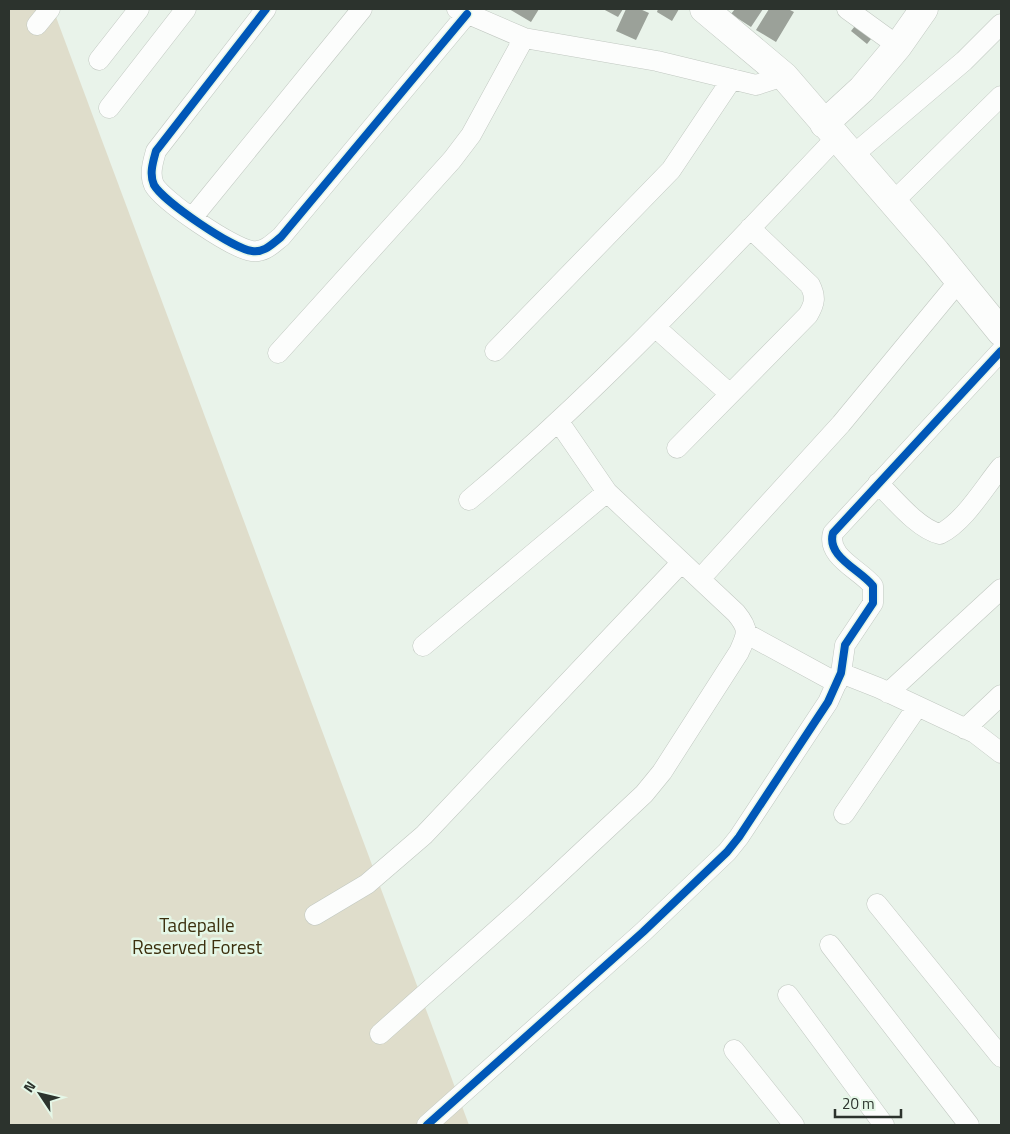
<svg xmlns="http://www.w3.org/2000/svg" width="1010" height="1134" font-family="'Titillium Web',sans-serif">
  <rect width="100%" height="100%" fill="#e9f3ea"/>
  <path fill="#dfddcb" d="M9,9H53L469,1125H9Z"/>
  <path fill="#9ba199" d="M509,9H539L531,22Z
    M603,9H623L618,17Z
    M626,9H640L649,13L636,40L616,31Z
    M658,9H679L672,21L657,12Z
    M735,9H763L751,27L731,14Z
    M769,9H788L794,12L776,42L756,30Z
    M859,21L875,34L867,44L851,31Z"/>
  <g fill="none" stroke-linecap="round" stroke-linejoin="round">
    <defs>
      <path id="street" d="M266,9L156,151C153,162 149,174 154,185C163,201 233,249 252,251C264,253 272,244 281,237L467,14
        M457,9L524,38L657,61L756,85L784,76
        M847,9L898,46
        M37,25L50,9
        M99,60L139,9
        M109,108L186,9
        M852,156L964,61L1001,24
        M893,202L1001,96
        M192,218L362,9
        M655,327L730,394
        M495,351L671,170L732,79
        M278,353L452,160L471,135L524,38
        M677,448L808,315C815,303 816,297 810,285L750,228
        M878,483C894,499 918,529 940,534C965,521 983,489 1001,467
        M469,500C601,390 718,262 836,138
        M700,579L841,424L959,281
        M747,634L837,683
        M423,646L607,492
        M841,673L879,688L975,733L1001,753
        M888,693L1001,589
        M965,729L1001,695
        M844,814L917,707
        M877,904L1001,1057
        M315,915L367,884L424,835L681,563
        M830,945L969,1125
        M788,995L884,1125
        M380,1034L522,908L644,794L662,772L739,652C747,634 750,630 736,613L607,492L559,422
        M734,1050L794,1125
        M427,1125L643,932L727,852L739,837L828,702L841,673L845,645L873,603V586C861,570 826,557 833,533L1001,351"/>
      <path id="secondary" d="M704,9L784,76L936,252L1001,332
        M824,124L862,89L898,46L924,9"/>
    </defs>
    <use href="#street" stroke="#c1c8c1" stroke-width="21"/>
    <use href="#secondary" stroke="#c1c8c1" stroke-width="29"/>
    <use href="#street" stroke="#fcfdfc" stroke-width="20"/>
    <use href="#secondary" stroke="#fcfdfc" stroke-width="28"/>
    <defs>
      <path id="cycleway" d="M266,9L156,151C153,162 149,174 154,185C163,201 233,249 252,251C264,253 272,244 281,237L467,14
        M427,1125L643,932L727,852L739,837L828,702L841,673L845,645L873,603V586C861,570 826,557 833,533L1001,351"/>
    </defs>
    <use href="#cycleway" stroke="#e5f7e7" stroke-width="11"/>
    <use href="#cycleway" stroke="#0057b8" stroke-width="8"/>
  </g>
  <g text-anchor="middle" stroke-width="5" stroke-linejoin="round" paint-order="stroke">
    <g font-size="19" fill="#3c2f0e" stroke="#e5f7e7">
      <text x="197" y="932">Tadepalle<tspan x="197" dy="22">Reserved Forest</tspan></text>
    </g>
  </g>
  <rect width="1010" height="1134" fill="none" stroke="#2c332d" stroke-width="20"/>
  <g transform="translate(40 1094) rotate(305)" stroke="#e5f7e7" stroke-width="4" paint-order="stroke">
  <path d="M0-4L9 19L0 12L-9 19Z" fill="#2c332d"/>
  <text y="-8" font-size="14" font-weight="bold" text-anchor="middle" fill="#2c332d">N</text>
  </g>
  <path d="M835 1109v8h66v-8" fill="none" stroke="#2c332d" stroke-width="2.5"/>
  <text x="842" y="1109" font-size="15" fill="#2c332d" stroke="#e5f7e7" stroke-width="4" paint-order="stroke">20 m</text>
</svg>
